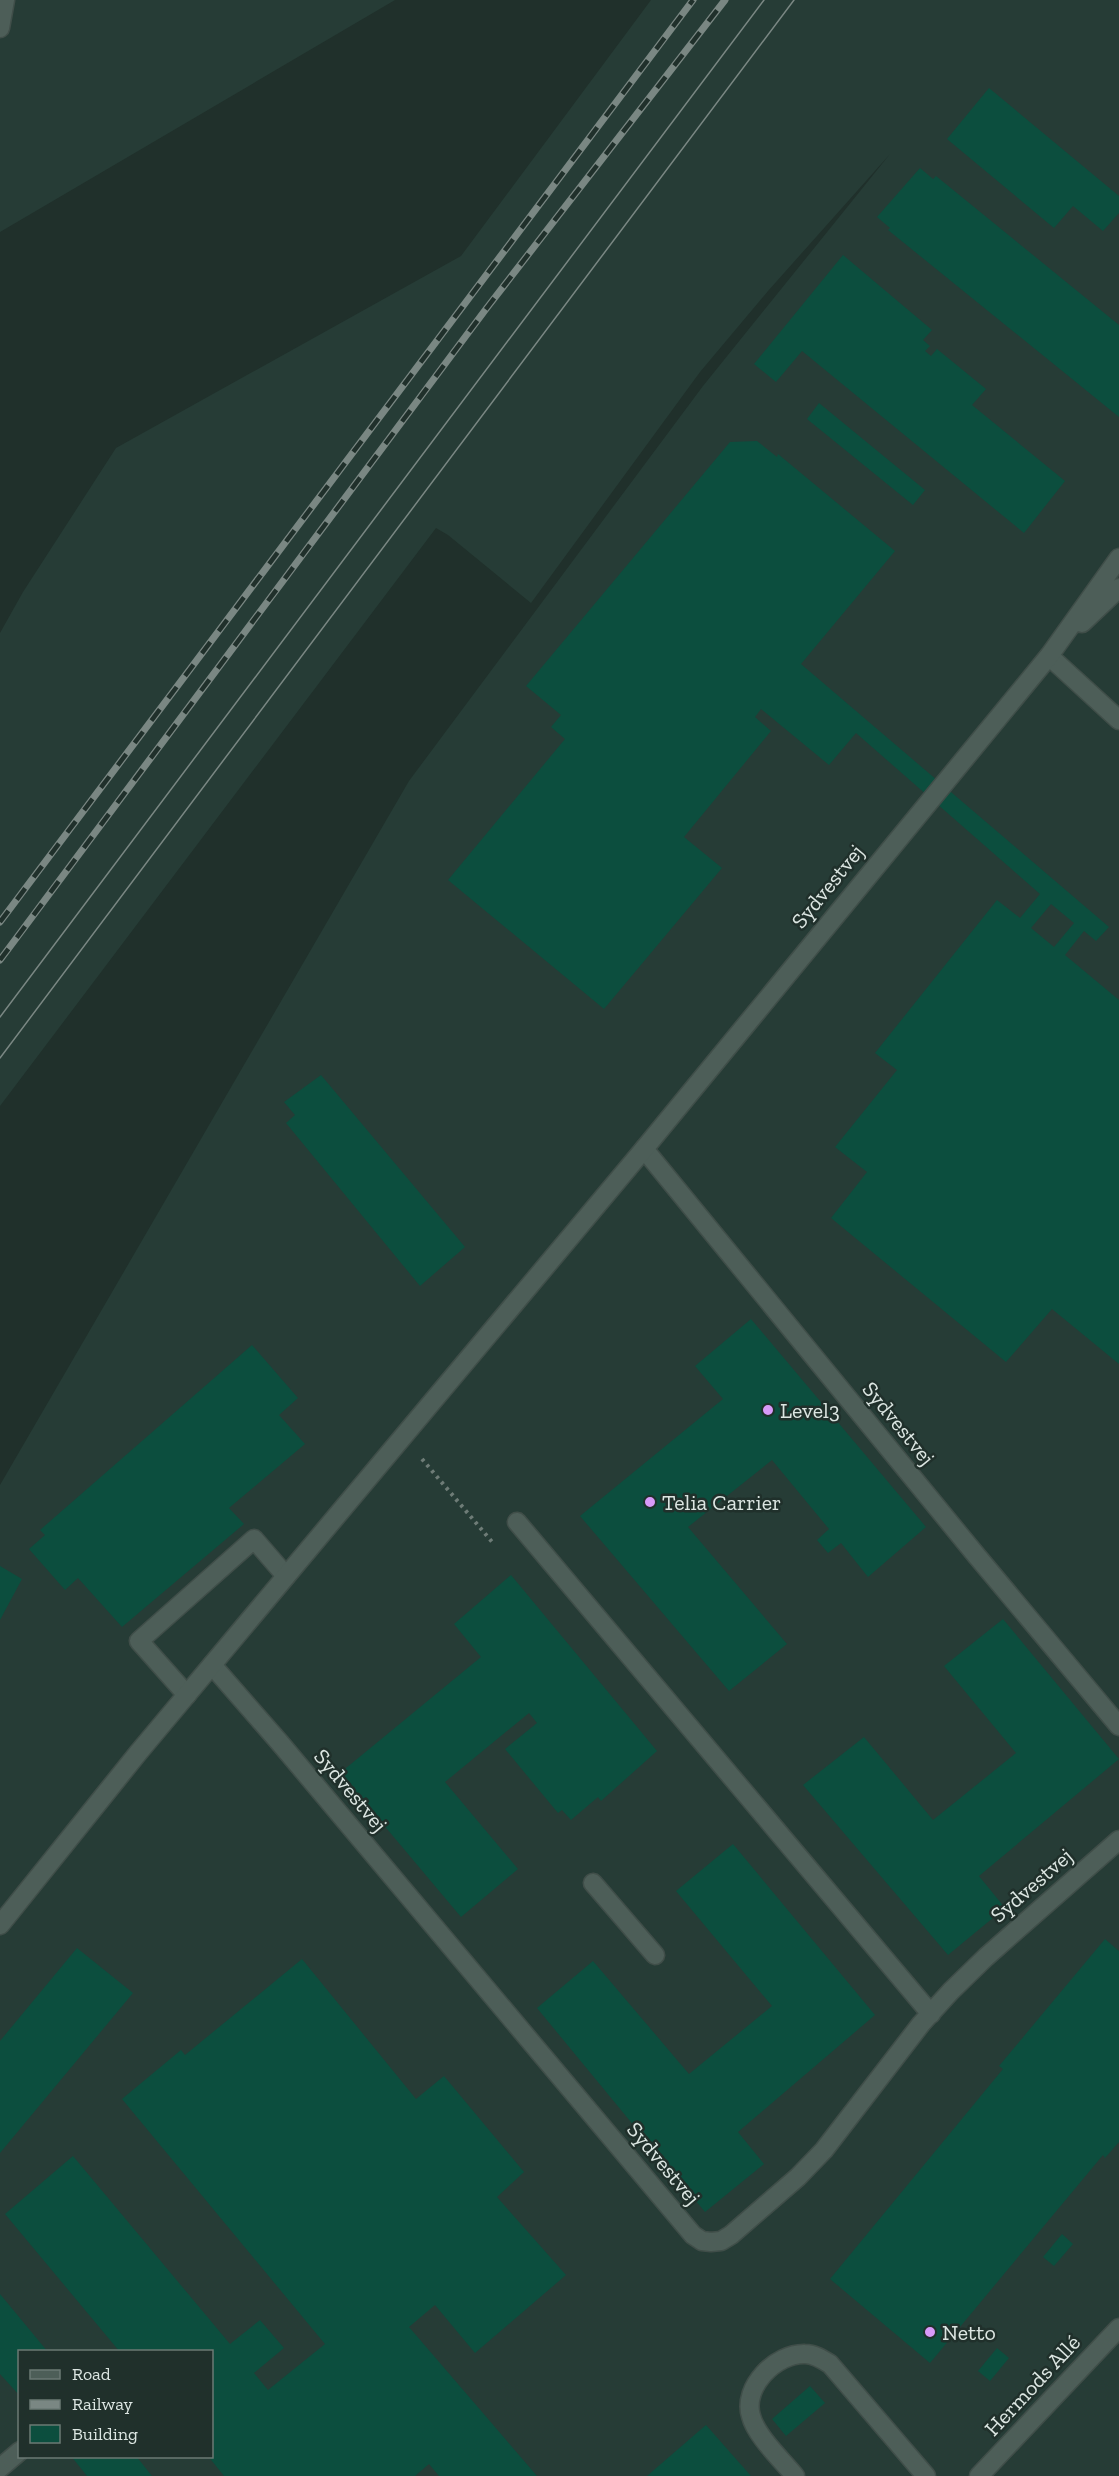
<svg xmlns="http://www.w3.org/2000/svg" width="1119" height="2476" font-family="'Zilla Slab',serif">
  <rect width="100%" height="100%" fill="#20302b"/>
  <path fill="#263c36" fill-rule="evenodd" d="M0,0H395L0,232Z
    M651,0H1119V2476H0V1485L409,781L703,386L890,154L768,291L700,372L531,603L448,535L436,528L0,1106V633L23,592L116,448L461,256ZM20,2352H212V2456H20Z"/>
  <path fill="#0c4e3e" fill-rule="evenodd" d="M989,88L1119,196V213L1103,231L1073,206L1054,228L947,139Z
    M920,168L933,179L936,176L1119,325V417L888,230L890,228L877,217Z
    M843,255L932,330L923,340L930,346L925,351L931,356L937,349L986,389L972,405L1065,481L1024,533L802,351L776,382L754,364Z
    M819,403L925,490L913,505L807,419Z
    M757,441L777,457L778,454L895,551L801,664L1109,927L1096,941L1084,931L1065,955L1119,1000V1364L1052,1309L1006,1362L831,1218L867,1172L835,1147L897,1070L875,1053L997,900L1020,918L1040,894L856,733L829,765L761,709L755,717L771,731L684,837L722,868L604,1009L448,880L565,739L551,727L561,715L526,686L730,442ZM1051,904L1074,923L1054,947L1031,928Z
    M321,1075L465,1247L420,1286L286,1123L295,1115L284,1102Z
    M751,1319L926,1527L868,1577L841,1543L828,1553L817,1540L829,1529L772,1460L688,1527L787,1644L729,1691L580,1516L723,1399L695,1366Z
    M252,1345L298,1398L279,1415L305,1444L229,1508L244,1524L122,1627L78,1578L65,1590L29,1549L45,1535L40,1530Z
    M0,1566L22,1579L0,1620Z
    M511,1575L657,1751L601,1801L598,1797L571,1820L562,1810L558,1813L505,1749L537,1723L529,1713L445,1782L518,1869L461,1917L340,1773L481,1657L454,1624Z
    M1003,1619L1119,1759L979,1876L1005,1908L948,1955L803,1785L864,1737L933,1820L1016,1753L944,1666Z
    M733,1844L875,2015L738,2132L764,2164L705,2212L537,2008L593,1961L689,2074L772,2006L676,1891Z
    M1105,1939L1119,1951V2142L1105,2158L1103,2155L930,2363L830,2279L1003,2069L999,2066Z
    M77,1948L133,1993L0,2153V2041Z
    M302,1959L416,2099L444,2076L524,2172L497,2197L566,2275L475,2353L435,2305L409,2327L537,2476H439L429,2464L415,2476H224L208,2456H212V2352H120L5,2214L73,2156L230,2344L260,2320L284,2348L254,2373L268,2390L325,2344L122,2099L181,2050L185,2055Z
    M1062,2234L1073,2244L1054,2266L1043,2257Z
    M0,2294L48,2352H20V2396L0,2374Z
    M997,2348L1009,2358L990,2381L978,2371Z
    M810,2386L825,2403L786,2436L772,2419Z
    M706,2425L751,2476H647Z
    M71,2456H136L152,2476H87Z"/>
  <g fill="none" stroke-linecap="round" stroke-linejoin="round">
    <defs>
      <path id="service" d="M0,28L5,0
        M644,1149L976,1555L1119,1726
        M517,1522L931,2014
        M212,1665L280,1743L693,2235L702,2241L711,2242L721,2241L731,2235L798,2177L824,2150L921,2024L951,1991L986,1957L1119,1840
        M187,1695L139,1641L254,1539L286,1576
        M593,1883L655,1955
        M0,2468L20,2451
        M795,2476C782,2460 756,2436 751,2416C742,2387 776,2353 805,2354C814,2354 822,2359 830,2364L926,2476"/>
      <path id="minor" d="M1049,656L1119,720
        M979,2476L1119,2328"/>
      <path id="tertiary" d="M1082,623L1119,588
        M0,1925L138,1753L644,1149L1049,656L1119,558"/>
    </defs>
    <use href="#service" stroke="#404e49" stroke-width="21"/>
    <use href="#minor" stroke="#404e49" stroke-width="21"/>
    <use href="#tertiary" stroke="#404e49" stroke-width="21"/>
    <path stroke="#6e7c77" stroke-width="4" stroke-dasharray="3 4.5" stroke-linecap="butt" d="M422,1459L493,1543"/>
    <use href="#service" stroke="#4d5e58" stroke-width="18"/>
    <use href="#minor" stroke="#4d5e58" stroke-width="18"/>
    <use href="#tertiary" stroke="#4d5e58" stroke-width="18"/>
    <path stroke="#7a8783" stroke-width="1.5" d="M0,1017L764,0
      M0,1058L794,0"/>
    <defs>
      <path id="rail" d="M0,922L693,0
        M0,960L486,309L725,0"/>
    </defs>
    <use href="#rail" stroke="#7a8783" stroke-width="7"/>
    <use href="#rail" stroke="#20302b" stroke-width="4.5" stroke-dasharray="14" stroke-linecap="butt"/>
  </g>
  <g fill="#d89af8" stroke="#20302b" stroke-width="2">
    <circle cx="768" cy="1410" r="6"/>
    <circle cx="650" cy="1502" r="6"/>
    <circle cx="930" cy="2332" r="6"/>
  </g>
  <g text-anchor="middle" stroke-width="5" stroke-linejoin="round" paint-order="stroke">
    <g font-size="22" fill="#dce6e2" stroke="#20302b">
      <text transform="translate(827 886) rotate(-51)" y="8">Sydvestvej</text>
      <text transform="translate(899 1423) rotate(51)" y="8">Sydvestvej</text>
      <text transform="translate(351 1790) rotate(50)" y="8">Sydvestvej</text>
      <text transform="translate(1031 1885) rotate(-41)" y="8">Sydvestvej</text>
      <text transform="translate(664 2163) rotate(50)" y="8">Sydvestvej</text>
      <text transform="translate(1032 2385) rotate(-47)" y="8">Hermods Allé</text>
    </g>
    <g font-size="22" fill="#dce6e2" stroke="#20302b" text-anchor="start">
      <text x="780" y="1418">Level3</text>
      <text x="662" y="1510">Telia Carrier</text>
      <text x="942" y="2340">Netto</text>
    </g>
  </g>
  <rect x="18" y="2350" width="195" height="108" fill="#20302b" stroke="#6b7974" stroke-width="1.5"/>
  <rect x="30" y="2370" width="30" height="9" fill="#4d5e58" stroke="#6b7974" stroke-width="1.5"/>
  <text x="72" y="2380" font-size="18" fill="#dce6e2">Road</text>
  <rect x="30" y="2400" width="30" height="9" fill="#7a8783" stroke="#6b7974" stroke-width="1.5"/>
  <text x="72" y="2410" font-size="18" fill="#dce6e2">Railway</text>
  <rect x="30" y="2425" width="30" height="18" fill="#0c4e3e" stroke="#6b7974" stroke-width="1.5"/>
  <text x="72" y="2440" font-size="18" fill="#dce6e2">Building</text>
</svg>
